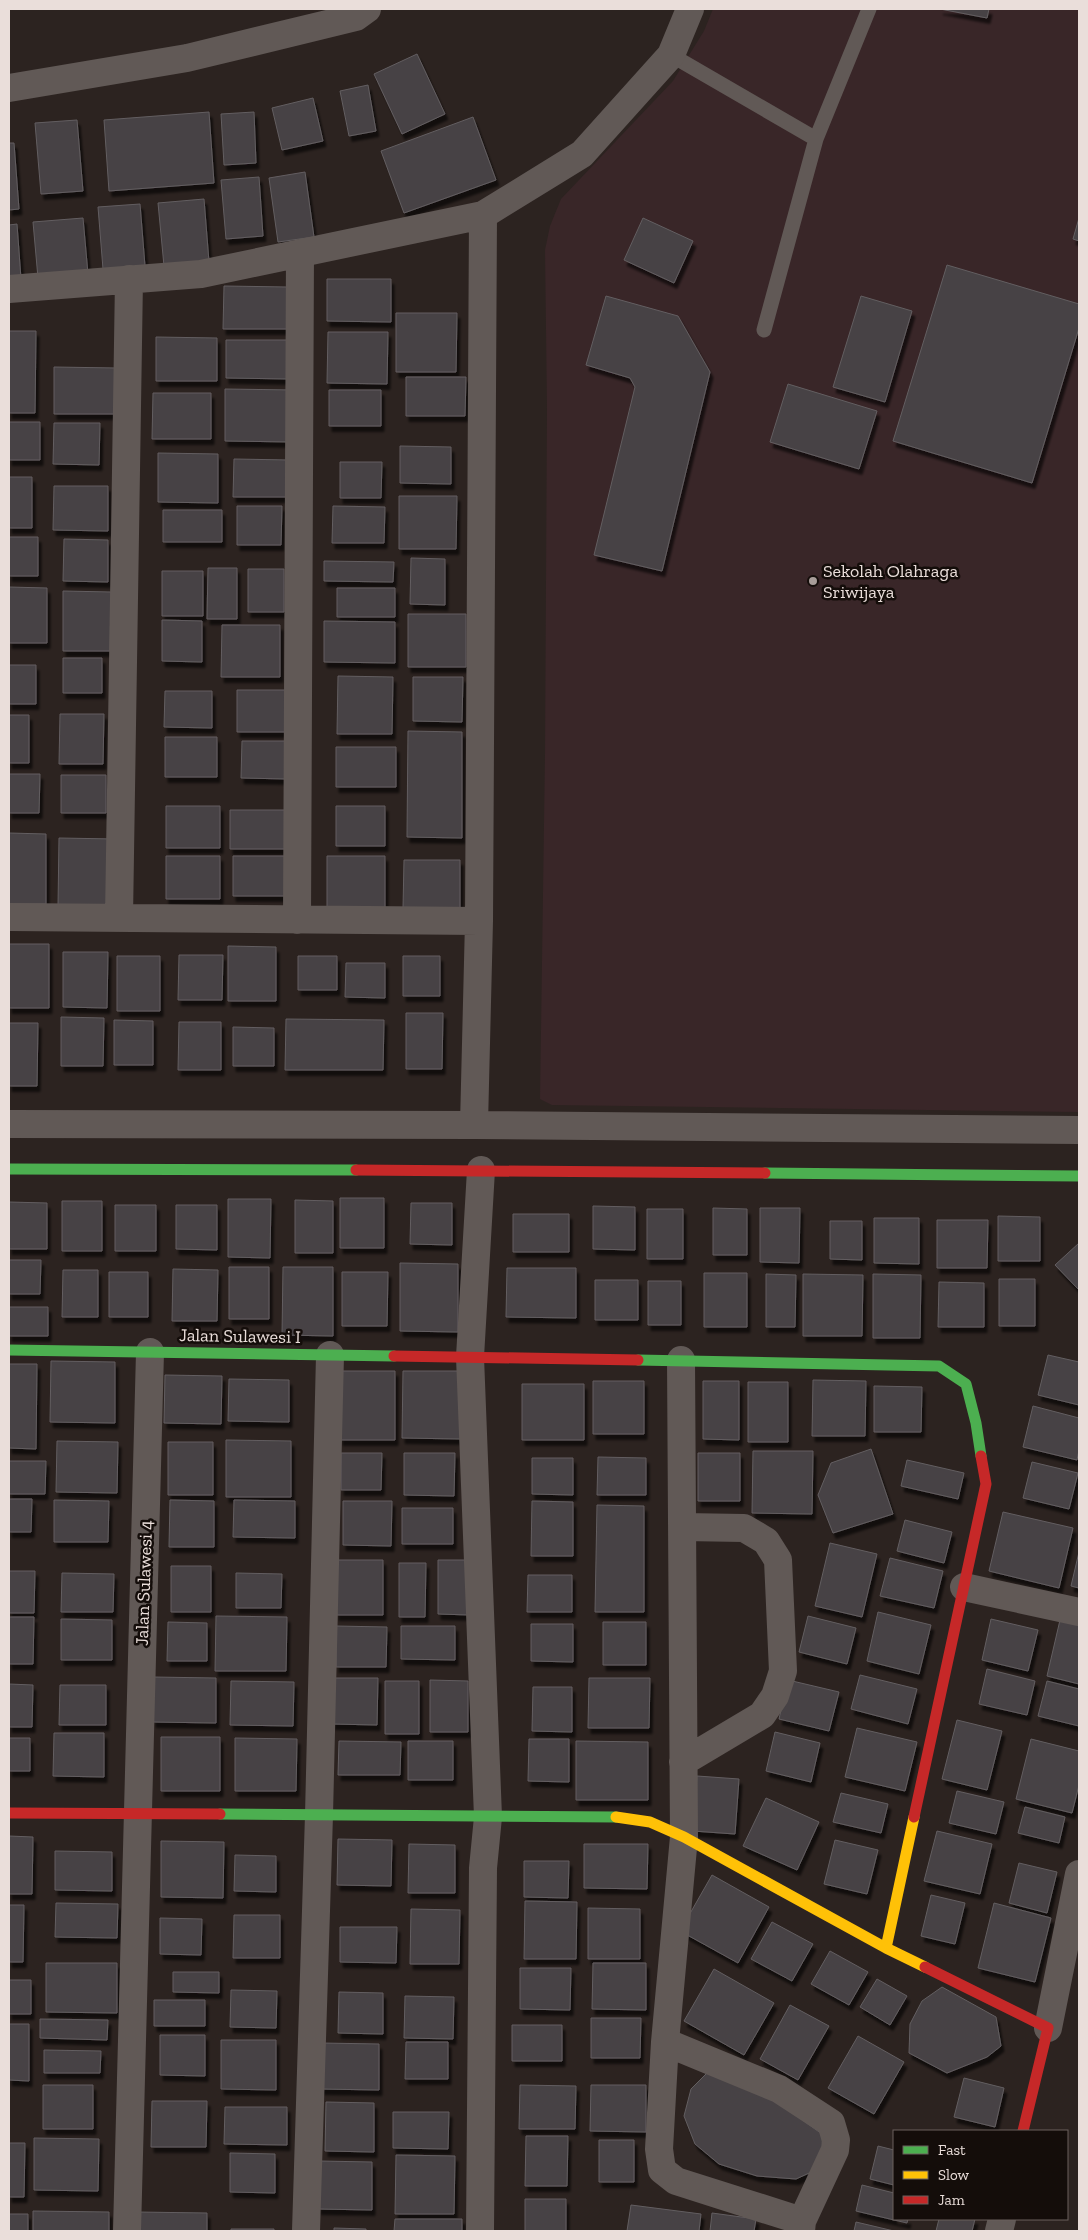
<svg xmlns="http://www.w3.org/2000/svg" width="1088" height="2240" font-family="'Zilla Slab',serif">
  <defs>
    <filter id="shadow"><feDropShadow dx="3" dy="5.5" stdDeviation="1" flood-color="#0009"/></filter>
  </defs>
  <rect width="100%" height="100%" fill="#2c2320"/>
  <path fill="#392628" d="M713,9H1079V1112L552,1105L540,1099L545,755L547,407L545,250L550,226L561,199L673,81L704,31Z"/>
  <path fill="#464244" stroke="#635e61" filter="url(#shadow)" d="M940,9H989L987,18Z
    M417,54L445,114L402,134L374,74Z
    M368,85L376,131L349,136L340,91Z
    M313,98L323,141L282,150L272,108Z
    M209,112L214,183L109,191L104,120Z
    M254,112L256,163L224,165L221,114Z
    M473,117L496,180L404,213L381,151Z
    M77,120L83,191L41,194L35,123Z
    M9,143H14L19,209L9,210Z
    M305,172L314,237L278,242L269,178Z
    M259,177L263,236L226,239L221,180Z
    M204,199L209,262L164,266L158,203Z
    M140,204L145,266L103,269L98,207Z
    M83,218L88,274L38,278L33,222Z
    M643,218L693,241L674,283L624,260Z
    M1079,218V241L1073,239Z
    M17,224L21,279L9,280V225Z
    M947,265L1079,304V328L1032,483L893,441Z
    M327,279H391V322L327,321Z
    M224,286L287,287V329H223Z
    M606,296L678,316L710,372L662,571L594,555L635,387L630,378L586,365Z
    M861,296L912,311L885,402L833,387Z
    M396,313H457L456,372H396Z
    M9,331H36L35,413H9Z
    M328,332H388L387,384L327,383Z
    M156,337L217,338V381H156Z
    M226,340H292L291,379L226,378Z
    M54,367L117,368V414H54Z
    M406,377H466L465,416H406Z
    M788,384L877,411L859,469L770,442Z
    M225,389L293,390V442L225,441Z
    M329,390H381V426H329Z
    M153,393H211V439H152Z
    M9,422H40V460H9Z
    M54,423H100L99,465L53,464Z
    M400,446L451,447V484L400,483Z
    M158,453L218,454V503L158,502Z
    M234,459L289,460V497H233Z
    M340,462H382L381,498H340Z
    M9,477H32V528H9Z
    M54,486H108V531L53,530Z
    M399,496H457L456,549H399Z
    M237,506H282L281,545H237Z
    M333,506L385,507L384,543H332Z
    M163,510H222V542H163Z
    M9,537H38V576H9Z
    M64,539L108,540V582L63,581Z
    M411,558L445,559V605L410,604Z
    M324,561L394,562L393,582L324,581Z
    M208,568H237V619H207Z
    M248,569H284V612H248Z
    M162,571H203V616H162Z
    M9,587L47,588V643H9Z
    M337,588H395V617H337Z
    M63,591L111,592L110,651H63Z
    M408,614H466V667H408Z
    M162,620L202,621V662L162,661Z
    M324,621L395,622V663L324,662Z
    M222,625H280V677H221Z
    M63,658H102V693H63Z
    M9,665H36V704H9Z
    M338,676L393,677L392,734H337Z
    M413,677H463L462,722L413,721Z
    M237,690H288V732H237Z
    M165,691H212V728L164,727Z
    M60,714H104L103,764H59Z
    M9,715H29V763H9Z
    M408,731L462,732V838L407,837Z
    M165,737H217V777H165Z
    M242,741H288V779L241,778Z
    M336,747H396V787H336Z
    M9,774H40L39,813H9Z
    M61,775H106V813H61Z
    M166,806H220V848H166Z
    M336,806H385V846H336Z
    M230,810H287L286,849H230Z
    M9,833L46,834V904H9Z
    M59,838L115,839L114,907L58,906Z
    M166,856H220V899H166Z
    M233,856H288V896H233Z
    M327,856H385V911L327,910Z
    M404,860H460V908H403Z
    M9,944H49V1008H9Z
    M228,946L276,947V1001H228Z
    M63,952H108L107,1008L63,1007Z
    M179,955H223L222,1000H178Z
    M117,956H160V1011H117Z
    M298,956H337V990H298Z
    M403,956H440V996H403Z
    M346,963H385V998L345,997Z
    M406,1013H443L442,1069H406Z
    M61,1017L104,1018L103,1066H61Z
    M286,1019L384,1020L383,1070H285Z
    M114,1020L153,1021V1065H114Z
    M179,1022H221V1070H178Z
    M9,1023H38L37,1086H9Z
    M233,1027L274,1028V1066H233Z
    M340,1198H384V1248H340Z
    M228,1199H271L270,1258L228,1257Z
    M295,1200L333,1201V1253H295Z
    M62,1201H102V1251H62Z
    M9,1202L47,1203V1249H9Z
    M411,1203H452V1245L410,1244Z
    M115,1205H156V1251H115Z
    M176,1205H217V1250L176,1249Z
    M593,1206L635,1207V1250L593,1249Z
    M713,1208L747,1209V1255H713Z
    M760,1208H800L799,1263L760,1262Z
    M647,1209H683V1259H647Z
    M513,1214H569V1252H513Z
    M998,1216L1040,1217V1261H998Z
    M874,1218H919V1264L874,1263Z
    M937,1220H988L987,1268H937Z
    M830,1221H862V1260L830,1259Z
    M1079,1243V1290L1055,1265Z
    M9,1260H41L40,1294H9Z
    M400,1263L458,1264V1332L400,1331Z
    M229,1267H269V1319H229Z
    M283,1267H333V1336L282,1335Z
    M507,1268H576V1318L506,1317Z
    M173,1269L218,1270L217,1321H172Z
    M63,1270H98V1317H62Z
    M109,1272H148V1317H109Z
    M342,1272H388L387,1326H342Z
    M704,1273H747V1327H704Z
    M766,1274L796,1275L795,1327H766Z
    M803,1274L863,1275L862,1336H803Z
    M873,1274L921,1275L920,1338H873Z
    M999,1279H1035V1326H999Z
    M595,1280H638V1320H595Z
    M648,1281H681V1325H648Z
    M939,1282L984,1283V1327H938Z
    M9,1307H48V1336H9Z
    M1048,1355L1079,1362V1405L1038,1395Z
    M51,1361L115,1362V1423L50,1422Z
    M9,1364H37L36,1449L9,1448Z
    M341,1371H395V1440H340Z
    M403,1371H462V1439L402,1438Z
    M165,1375L222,1376L221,1424L164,1423Z
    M229,1379L289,1380V1422L228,1421Z
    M813,1380L866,1381L865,1436H812Z
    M593,1381H644V1434H593Z
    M703,1381H739V1440L703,1439Z
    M748,1382H788V1442H748Z
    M522,1384H584V1440H522Z
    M874,1386L922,1387L921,1432H874Z
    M1033,1406L1079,1418V1450L1077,1460L1023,1447Z
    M226,1440L291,1441V1497H226Z
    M57,1441L118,1442L117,1493L56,1492Z
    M168,1442H213V1495H168Z
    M871,1449L893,1514L833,1533L818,1495L831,1463Z
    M753,1451H813L812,1514L752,1513Z
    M341,1453H382L381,1490H341Z
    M404,1453H455L454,1496L404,1495Z
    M698,1453H740V1501H698Z
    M598,1457L646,1458V1495H597Z
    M532,1458H573V1495L532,1494Z
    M907,1460L964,1473L958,1499L901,1486Z
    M9,1461H46L45,1494H9Z
    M1032,1462L1078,1473L1069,1509L1023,1498Z
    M9,1499H32L31,1532H9Z
    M54,1500L109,1501L108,1542H54Z
    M170,1500L214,1501V1547H169Z
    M234,1500L295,1501V1538L233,1537Z
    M343,1501H392L391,1546L343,1545Z
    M532,1501L573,1502V1556H531Z
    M597,1505L644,1506V1612H595Z
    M402,1508H453V1544H402Z
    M1003,1512L1073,1528L1059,1588L989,1571Z
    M905,1520L952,1532L944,1563L897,1551Z
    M830,1543L877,1554L862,1617L815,1606Z
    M1079,1552V1588L1071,1586Z
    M890,1558L943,1571L934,1608L880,1596Z
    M337,1560H383V1615H336Z
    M438,1560H471L470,1615L438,1614Z
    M399,1563H426L425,1617H399Z
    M171,1566H211V1612H171Z
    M9,1571H35L34,1613H9Z
    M62,1573L114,1574L113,1612H61Z
    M236,1573L282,1574L281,1608H236Z
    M528,1575H572V1612H527Z
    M878,1612L931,1625L919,1674L867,1661Z
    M216,1616L287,1617L286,1671H215Z
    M808,1616L856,1628L847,1664L799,1652Z
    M9,1617H34L33,1664H9Z
    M61,1619L112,1620V1660H61Z
    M991,1619L1038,1630L1028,1671L982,1660Z
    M1060,1620L1079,1625V1684L1047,1676Z
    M168,1622L207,1623V1661H167Z
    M603,1622H646V1665H603Z
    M531,1624H573V1662L531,1661Z
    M336,1626L387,1627L386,1667H336Z
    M401,1626H455V1660L401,1659Z
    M987,1669L1035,1681L1027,1715L979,1704Z
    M860,1675L917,1689L908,1724L851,1709Z
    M153,1677L216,1678V1723L153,1722Z
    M333,1678H378L377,1725L332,1724Z
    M589,1678H650L649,1728H588Z
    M430,1680L468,1681V1732H430Z
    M788,1680L839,1692L829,1731L779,1719Z
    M231,1681L294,1682L293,1726L230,1725Z
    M385,1681H419V1734H385Z
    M1047,1681L1079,1689V1726L1038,1716Z
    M9,1684L33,1685L32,1727H9Z
    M60,1685H106V1725H59Z
    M533,1687H572V1732L532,1731Z
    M957,1720L1002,1731L987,1790L942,1779Z
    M857,1728L917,1742L905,1791L845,1777Z
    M775,1732L820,1743L811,1782L766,1771Z
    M54,1733H104V1777L53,1776Z
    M161,1737H220V1791H161Z
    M9,1738H30V1771H9Z
    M235,1738L297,1739L296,1791H235Z
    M529,1739H569V1782L528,1781Z
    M1031,1739L1079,1751V1785L1072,1813L1016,1799Z
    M339,1741L401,1742L400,1775H338Z
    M408,1741H453V1780H408Z
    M576,1741L648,1742V1800H576Z
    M697,1776L739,1779L735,1834L693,1831Z
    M957,1791L1004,1802L996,1834L949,1823Z
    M841,1793L888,1804L881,1833L833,1822Z
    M766,1798L819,1822L797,1870L743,1846Z
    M1025,1807L1065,1817L1059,1843L1018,1833Z
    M937,1831L992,1844L980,1894L924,1881Z
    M9,1836L33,1837L32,1894H9Z
    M338,1839L392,1840L391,1886L337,1885Z
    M835,1840L878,1850L867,1894L824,1884Z
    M161,1841L224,1842L223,1898L161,1897Z
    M409,1844L455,1845V1893H408Z
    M584,1844H648L647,1889L584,1888Z
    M55,1851L112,1852V1891L55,1890Z
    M235,1855L276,1856V1892L234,1891Z
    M524,1861H569L568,1898L524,1897Z
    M1019,1863L1057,1872L1047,1913L1009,1903Z
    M712,1875L769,1907L738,1963L680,1931Z
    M931,1895L965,1903L955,1944L921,1936Z
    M525,1901L577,1902L576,1959H524Z
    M56,1903L118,1904L117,1938L55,1937Z
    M994,1903L1051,1918L1035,1982L978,1968Z
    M9,1905H24L23,1962H9Z
    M588,1908L640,1909V1959H588Z
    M411,1909L460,1910L459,1964H410Z
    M234,1915H280V1958H233Z
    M160,1918L202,1919L201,1955L160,1954Z
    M772,1922L813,1944L792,1981L751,1959Z
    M340,1927H397L396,1963L340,1962Z
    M830,1951L868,1972L849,2005L811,1984Z
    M46,1963H117V2013L46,2012Z
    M593,1963H646V2010L592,2009Z
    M520,1968H571L570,2010L520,2009Z
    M714,1969L774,2003L744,2055L684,2021Z
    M173,1972H219V1993L173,1992Z
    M877,1979L907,1996L890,2025L860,2007Z
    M9,1980H31V2014H9Z
    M942,1987L996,2017L1001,2046L987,2057L947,2073L909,2053L910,2024L922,2001Z
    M231,1990L277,1991L276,2028L230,2027Z
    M339,1992L383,1993V2034L338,2033Z
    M405,1996L454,1997L453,2039L404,2038Z
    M154,2000H205V2026H154Z
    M790,2005L829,2026L798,2080L760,2059Z
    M591,2018H641L640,2058H591Z
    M40,2019L108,2020L107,2040L40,2038Z
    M9,2024H29V2081L9,2080Z
    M512,2025H562V2061H512Z
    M160,2035H205V2076L160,2075Z
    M858,2036L904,2062L874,2114L828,2088Z
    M221,2040H276V2090L221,2089Z
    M406,2042H448V2079H405Z
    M321,2043L379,2044V2090L321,2089Z
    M44,2050L101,2051L100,2073H44Z
    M710,2070L770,2097L822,2134L823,2154L818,2169L796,2179L757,2176L719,2164L695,2144L684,2116L691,2089Z
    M964,2078L1004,2088L995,2127L954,2117Z
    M43,2085H93V2129H43Z
    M520,2085L576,2086L575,2129H519Z
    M591,2085H646V2132L590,2131Z
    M152,2101H207L206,2147H151Z
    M326,2102L374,2103V2152L325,2151Z
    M225,2107H287V2145L224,2144Z
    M393,2112H449L448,2149L393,2148Z
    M526,2136H568L567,2186H525Z
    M34,2138L99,2139L98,2191L34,2190Z
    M599,2140H634V2182H599Z
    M9,2143H25L24,2197H9Z
    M878,2146L894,2150V2185L870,2179Z
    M230,2153L275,2154V2193L230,2192Z
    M396,2155L455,2156L454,2214H395Z
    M319,2161L372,2162V2210L318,2209Z
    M862,2185L894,2193V2219H908L907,2223L856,2211Z
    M525,2199H566V2231H525Z
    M631,2205L701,2214L699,2231H627Z
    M33,2211L109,2212V2231H33Z
    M137,2212L207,2213V2231H137Z
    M712,2213L756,2219L754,2231H710Z
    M9,2214H28V2231H9Z
    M395,2219H462V2231H394Z
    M939,2219H975L972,2231H936Z
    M856,2222L894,2231H854Z
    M334,2228L366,2229V2231H334Z
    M231,2229H274V2231H231Z"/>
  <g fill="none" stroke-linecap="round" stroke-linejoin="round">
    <path stroke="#615956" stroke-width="15" d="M671,55L816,139L869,9
      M764,330L816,139"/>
    <path stroke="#615956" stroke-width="28" d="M9,88L187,58L356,17L367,9
      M9,289L201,274L483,215L582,154L671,55L690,9
      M9,917L479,921
      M119,918L129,279
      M297,920L300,253
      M9,1124L474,1125L1079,1130
      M474,1125L479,921L483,215
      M681,1360L684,1837L665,2042L659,2149L662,2170L676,2181L802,2221
      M683,1527L744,1528L766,1541L778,1560L783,1671L775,1696L762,1715L683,1762
      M964,1587L1079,1612
      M1048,2028L1079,1874
      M665,2042L779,2089L831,2123L836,2140L835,2150L802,2221L801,2231
      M127,2231L150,1352
      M306,2231L319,1815L330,1355
      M480,2231L483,1868L488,1817L470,1357L481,1170
      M999,2231L1002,2219"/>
    <path stroke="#4caf50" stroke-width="11" d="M9,1169L356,1170
      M765,1173L1079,1176
      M9,1350L394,1356
      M638,1360L939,1366L966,1384L976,1423L981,1456
      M220,1814L616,1817"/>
    <path stroke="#ffc107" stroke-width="11" d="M616,1817L650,1822L684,1837L886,1948L925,1967
      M886,1948L914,1817"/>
    <path stroke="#c62828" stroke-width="11" d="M356,1170L765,1173
      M394,1356L638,1360
      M9,1813L220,1814
      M914,1817L986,1484L981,1456
      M925,1967L1048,2028L1023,2131"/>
  </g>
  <circle fill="#a89d99" stroke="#140d0a" stroke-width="2" cx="813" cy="581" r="5"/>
  <g text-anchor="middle" stroke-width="5" stroke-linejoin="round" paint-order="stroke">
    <g font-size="18" fill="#eadeda" stroke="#140d0a" text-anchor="start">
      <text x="823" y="577">Sekolah Olahraga<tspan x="823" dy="21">Sriwijaya</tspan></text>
    </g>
    <g font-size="18" fill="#eadeda" stroke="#140d0a">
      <text transform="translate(240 1336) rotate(1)" y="6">Jalan Sulawesi I</text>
      <text transform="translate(144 1583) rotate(-88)" y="6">Jalan Sulawesi 4</text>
    </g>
  </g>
  <rect width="1088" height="2240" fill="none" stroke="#eadeda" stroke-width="20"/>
  <rect x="893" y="2130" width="175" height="90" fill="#140d0a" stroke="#6a615d"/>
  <rect x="903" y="2146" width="25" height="8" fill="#4caf50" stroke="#6a615d"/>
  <text x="938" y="2155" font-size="15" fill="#eadeda">Fast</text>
  <rect x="903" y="2171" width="25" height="8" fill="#ffc107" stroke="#6a615d"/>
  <text x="938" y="2180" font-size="15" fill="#eadeda">Slow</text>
  <rect x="903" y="2196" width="25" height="8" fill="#c62828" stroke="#6a615d"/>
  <text x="938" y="2205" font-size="15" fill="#eadeda">Jam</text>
</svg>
